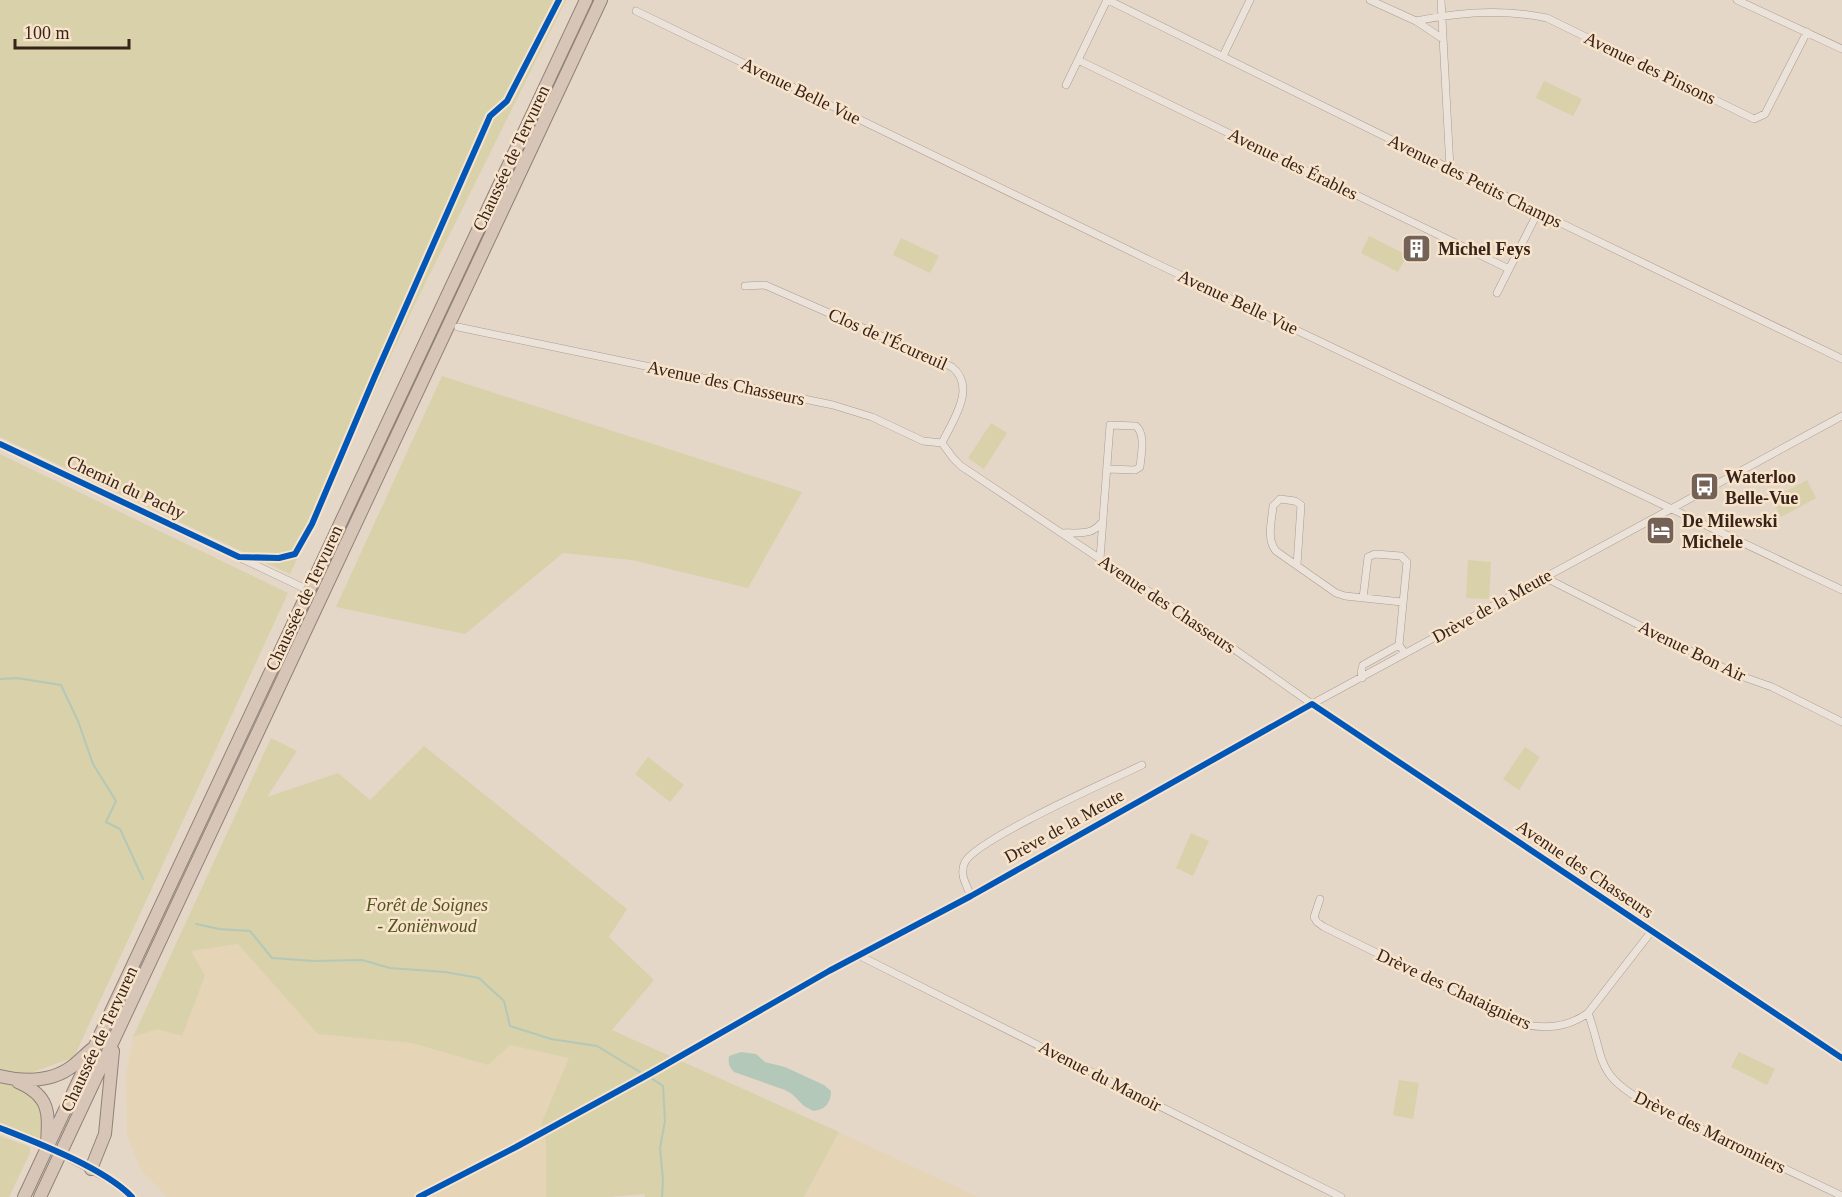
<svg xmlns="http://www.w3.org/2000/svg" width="1842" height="1197" font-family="Georgia,serif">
  <rect width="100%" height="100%" fill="#e4d7c8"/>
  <path fill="#e6d4b6" d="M238,944L318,1034L412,1043L488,1065L510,1045L569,1058L541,1124L546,1141V1197H167L142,1171L127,1135L126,1073L133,1037L157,1029L181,1036L205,976L190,951Z
    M839,1132L978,1197H805Z"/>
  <path fill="#d8d1a9" d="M0,0H566L412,310L290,574L0,437Z
    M1544,81L1582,99L1573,116L1536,98Z
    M1369,236L1407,255L1398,272L1361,253Z
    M901,238L939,256L930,273L893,255Z
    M442,376L802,492L748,588L632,560L563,553L465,634L336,607Z
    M991,423L1007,433L984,469L968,458Z
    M0,454L288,593L74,1057L28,1074L0,1069Z
    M1807,480L1816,498L1781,517L1772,499Z
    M1468,560L1491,562L1489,599L1466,598Z
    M271,738L297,751L267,797L338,773L370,800L424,746L627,909L609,937L654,980L612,1030L839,1132L804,1197H645L644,1194L609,1197H546V1141L541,1124L569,1058L510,1045L488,1065L412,1043L318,1034L238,944L191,951L205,976L182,1036L157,1029L133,1037Z
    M1525,747L1540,757L1519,790L1503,779Z
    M648,757L684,785L670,802L635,774Z
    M1191,833L1209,841L1193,876L1176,868Z
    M1739,1052L1775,1069L1767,1085L1731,1067Z
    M1399,1080L1419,1083L1413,1119L1393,1115Z
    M0,1081L18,1085L38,1101L45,1124L39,1139L0,1124Z
    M0,1136L30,1147V1153L9,1197H0Z"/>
  <path fill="#b4c8b9" d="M741,1052L756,1054L765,1062L785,1067L824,1085L831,1091C831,1103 825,1110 813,1111L804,1106L792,1094L785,1090L734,1072C729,1067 728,1063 729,1056Z"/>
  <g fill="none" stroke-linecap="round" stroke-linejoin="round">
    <path stroke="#b4c8b9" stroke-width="2" d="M0,679L17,678L61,685L78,721L93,764L116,801L106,822L120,829L143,879
      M196,924L219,929L250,931L272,958L314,961L362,960L390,968L445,972L479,978L504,1001L510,1026L551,1039L597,1046L640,1072
      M651,1078L663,1086L665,1121L660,1148L663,1180L662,1197"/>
    <defs>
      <path id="street" d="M1108,0L1538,212L1842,359
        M1370,0L1416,21L1443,39
        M1441,0L1450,168
        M1737,0L1842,49
        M636,11L1151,261L1842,590
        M1416,21C1458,12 1505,9 1547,18L1754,119L1765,114L1807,32
        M1223,56L1250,0
        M1078,60L1509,269
        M1066,85L1107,0
        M745,286L765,285L952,367C977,387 953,420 942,443
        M1497,293L1538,212
        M458,327L833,405L872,417L923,441L942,443L953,458L961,466L1217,637L1312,704L1842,1058
        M0,444L308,590
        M1062,533C1079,532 1091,537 1103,521
        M1100,559L1110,425L1136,426C1146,435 1141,454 1140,467L1135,470L1107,469
        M1297,565L1301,505L1295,501L1280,499L1273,506C1272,520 1266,539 1276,551L1336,593L1345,596L1402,602
        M1544,577L1738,675L1772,687L1842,722
        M1363,598L1368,557L1375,554L1401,556L1407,562L1399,645L1405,653
        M1362,678L1361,672L1363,665L1399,645
        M971,896C966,884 959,874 965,862C977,839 1111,780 1142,765
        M1320,899L1314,917L1317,922L1324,927L1519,1023C1544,1030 1567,1028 1588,1013L1651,932
        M858,955L1341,1197
        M829,971L971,896L1312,704L1842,416
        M1588,1013C1605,1059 1594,1073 1643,1101L1842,1196
        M0,1128L37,1143
        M69,1158L112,1181L132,1197"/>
      <path id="highway" d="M0,1076C25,1082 53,1082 74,1065C80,1060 86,1054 92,1049
        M18,1082C50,1096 49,1112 47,1143
        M91,1169L105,1134L113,1051
        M24,1197L586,0
        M40,1197L601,0"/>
    </defs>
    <use href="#street" stroke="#a99c92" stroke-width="8"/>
    <use href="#highway" stroke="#8e8279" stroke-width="14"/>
    <use href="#street" stroke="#ebe3da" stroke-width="7"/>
    <use href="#highway" stroke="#d7c6b8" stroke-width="12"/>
    <defs>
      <path id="cycleway" d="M0,444L239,557L279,558L295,554L312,524L375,376L490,116L507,101L559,0
        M0,1128C38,1143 104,1168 132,1197
        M419,1197L516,1147L651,1073L829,971L971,896L1312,704L1842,1058"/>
    </defs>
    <use href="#cycleway" stroke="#f8e3cb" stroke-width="10"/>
    <use href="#cycleway" stroke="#0057b8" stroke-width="6"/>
  </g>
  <defs>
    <symbol id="building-square" viewBox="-11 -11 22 22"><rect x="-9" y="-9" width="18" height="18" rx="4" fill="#746257" stroke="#f8e3cb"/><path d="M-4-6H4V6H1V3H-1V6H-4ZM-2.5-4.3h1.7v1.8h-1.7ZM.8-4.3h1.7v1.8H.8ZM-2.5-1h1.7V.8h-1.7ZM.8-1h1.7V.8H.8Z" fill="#fff"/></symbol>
    <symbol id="bus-square" viewBox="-11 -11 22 22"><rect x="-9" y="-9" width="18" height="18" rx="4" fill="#746257" stroke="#f8e3cb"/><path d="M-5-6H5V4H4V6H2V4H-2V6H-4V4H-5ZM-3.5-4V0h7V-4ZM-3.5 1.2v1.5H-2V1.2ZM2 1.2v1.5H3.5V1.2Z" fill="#fff"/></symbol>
    <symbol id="hotel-square" viewBox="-11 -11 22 22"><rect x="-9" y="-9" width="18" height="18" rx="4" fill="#746257" stroke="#f8e3cb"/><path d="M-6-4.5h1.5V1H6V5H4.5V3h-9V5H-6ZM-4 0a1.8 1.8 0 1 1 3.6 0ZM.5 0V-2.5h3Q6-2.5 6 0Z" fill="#fff"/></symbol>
  </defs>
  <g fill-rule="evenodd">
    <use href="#building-square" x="1400" y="232" width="33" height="33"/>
    <use href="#bus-square" x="1688" y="470" width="33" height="33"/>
    <use href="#hotel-square" x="1644" y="514" width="33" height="33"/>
  </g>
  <g text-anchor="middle" stroke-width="5" stroke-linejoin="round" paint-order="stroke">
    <g font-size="18" fill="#37231a" stroke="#f8e3cb">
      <text transform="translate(1650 68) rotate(26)" y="6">Avenue des Pinsons</text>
      <text transform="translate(801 91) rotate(26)" y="6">Avenue Belle Vue</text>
      <text transform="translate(511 158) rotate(-65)" y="6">Chaussée de Tervuren</text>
      <text transform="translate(1293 164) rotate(26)" y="6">Avenue des Érables</text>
      <text transform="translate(1475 181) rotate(26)" y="6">Avenue des Petits Champs</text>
      <text transform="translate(1238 302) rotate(25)" y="6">Avenue Belle Vue</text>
      <text transform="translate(888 339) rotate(24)" y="6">Clos de l'Écureuil</text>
      <text transform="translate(726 383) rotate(12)" y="6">Avenue des Chasseurs</text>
      <text transform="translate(126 487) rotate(25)" y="6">Chemin du Pachy</text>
      <text transform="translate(304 598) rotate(-65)" y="6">Chaussée de Tervuren</text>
      <text transform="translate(1167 604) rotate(34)" y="6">Avenue des Chasseurs</text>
      <text transform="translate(1492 606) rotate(-29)" y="6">Drève de la Meute</text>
      <text transform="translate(1692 651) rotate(26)" y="6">Avenue Bon Air</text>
      <text transform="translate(1064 826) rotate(-29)" y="6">Drève de la Meute</text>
      <text transform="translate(1585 869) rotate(34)" y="6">Avenue des Chasseurs</text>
      <text transform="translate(1454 989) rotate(25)" y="6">Drève des Chataigniers</text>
      <text transform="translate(99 1039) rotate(-65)" y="6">Chaussée de Tervuren</text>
      <text transform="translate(1100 1076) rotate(27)" y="6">Avenue du Manoir</text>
      <text transform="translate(1710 1132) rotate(26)" y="6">Drève des Marronniers</text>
    </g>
    <g font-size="18" font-weight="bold" fill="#37231a" stroke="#f8e3cb" text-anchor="start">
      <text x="1438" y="255">Michel Feys</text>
      <text x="1725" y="483">Waterloo<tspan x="1725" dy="21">Belle-Vue</tspan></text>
      <text x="1682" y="527">De Milewski<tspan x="1682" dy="21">Michele</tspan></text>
    </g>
    <g font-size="18" font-style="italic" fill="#50551f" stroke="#f8e3cb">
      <text x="427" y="911">Forêt de Soignes<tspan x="427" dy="21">- Zoniënwoud</tspan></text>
    </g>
  </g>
  <path d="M15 39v9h114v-9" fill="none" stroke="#37231a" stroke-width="3"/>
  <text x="24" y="39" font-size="18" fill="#37231a" stroke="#f8e3cb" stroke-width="4.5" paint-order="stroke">100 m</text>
</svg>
